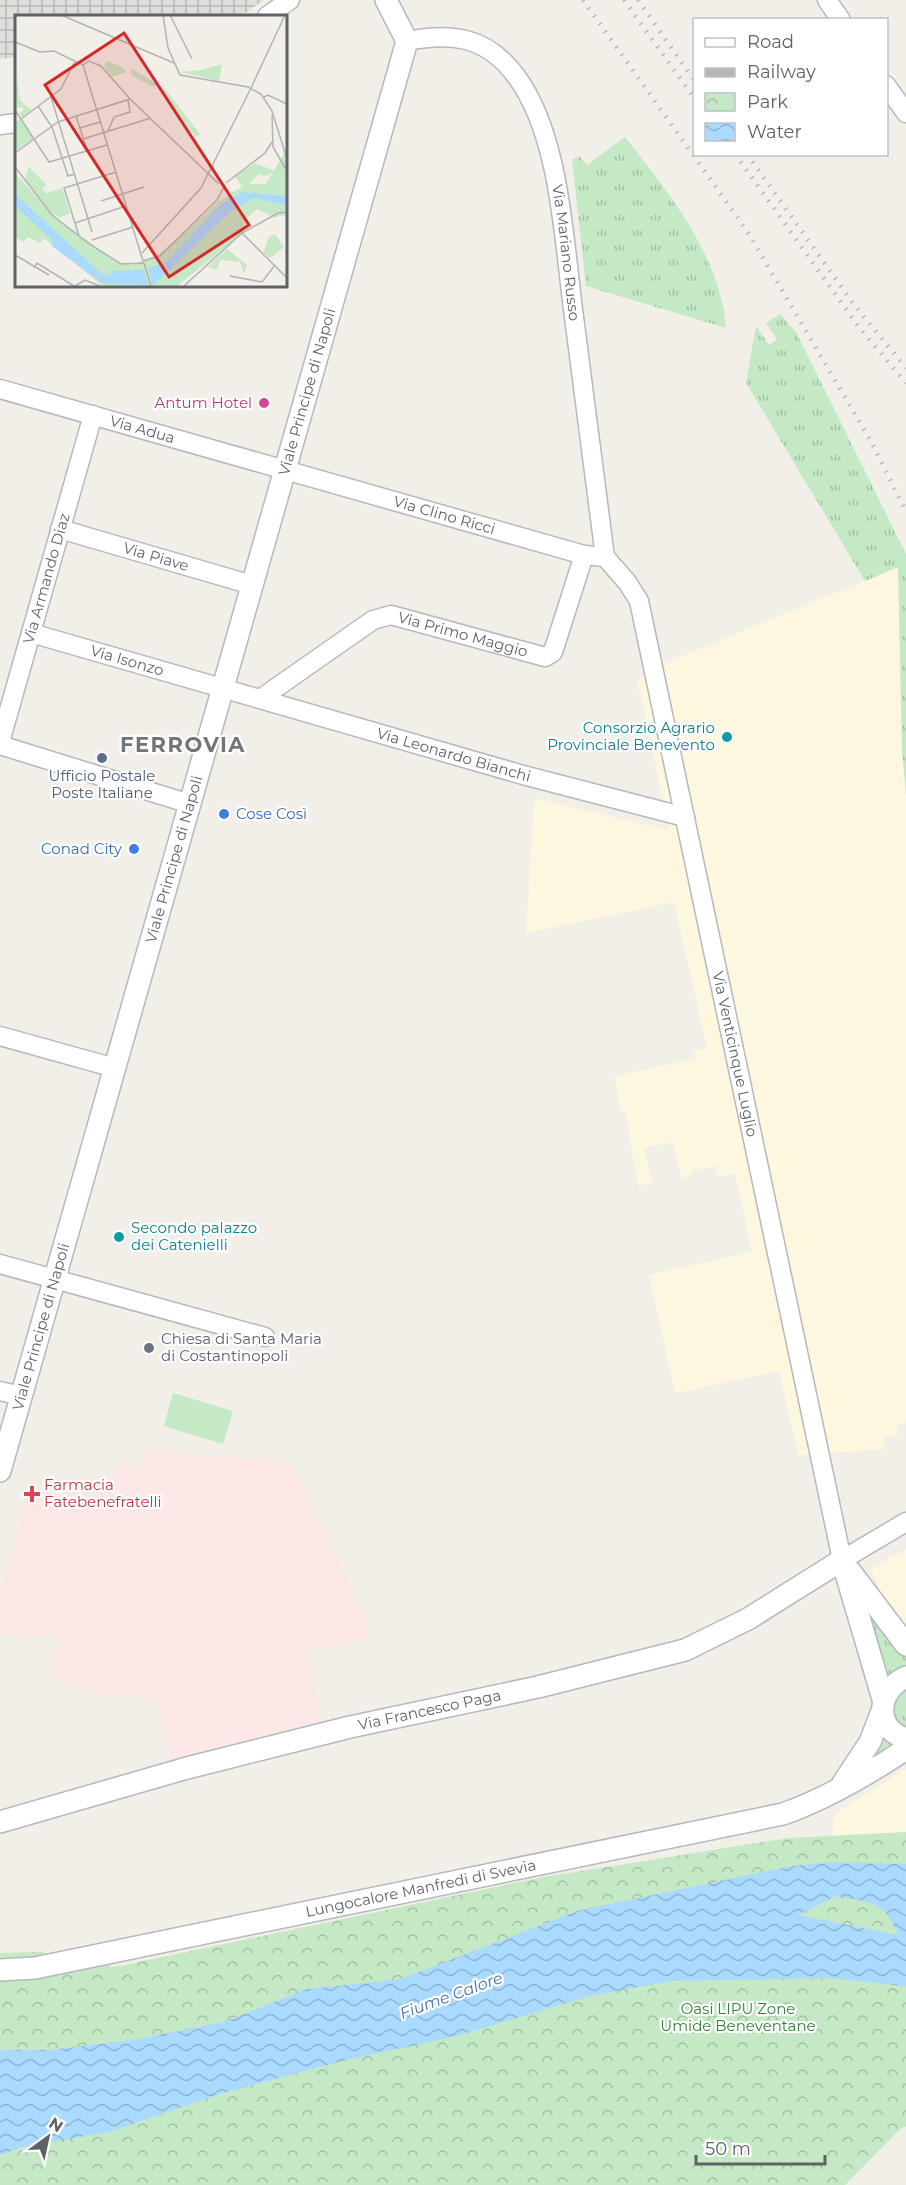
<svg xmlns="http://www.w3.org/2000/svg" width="906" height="2185" font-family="Montserrat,sans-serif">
  <defs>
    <pattern id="industrial-grid" width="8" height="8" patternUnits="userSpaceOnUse" patternTransform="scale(1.5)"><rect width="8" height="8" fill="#e0deda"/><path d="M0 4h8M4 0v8" fill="none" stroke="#b9b8b5"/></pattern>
    <pattern id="grass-tufts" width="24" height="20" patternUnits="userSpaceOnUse" patternTransform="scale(1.5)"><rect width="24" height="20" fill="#c5e8c5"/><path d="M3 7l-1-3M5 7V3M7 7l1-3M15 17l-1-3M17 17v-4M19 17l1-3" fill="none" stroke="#a3c0a4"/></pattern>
    <pattern id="park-crowns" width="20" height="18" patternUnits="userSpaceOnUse" patternTransform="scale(1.5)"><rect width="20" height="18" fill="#c5e8c5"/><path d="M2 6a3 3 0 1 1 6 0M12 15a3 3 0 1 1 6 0" fill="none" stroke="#a3c0a4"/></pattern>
    <pattern id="water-waves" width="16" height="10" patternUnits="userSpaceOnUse" patternTransform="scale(1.5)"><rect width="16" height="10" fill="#aadaff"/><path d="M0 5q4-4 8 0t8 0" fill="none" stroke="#8eb4d2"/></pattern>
  </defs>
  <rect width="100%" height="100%" fill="#f1efe8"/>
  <path fill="#fef7e0" d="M898,567L902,748L906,796V1423L897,1424L898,1435L884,1436L885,1449L798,1455L779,1371L675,1393L649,1275L752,1252L735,1173L718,1177L715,1166L691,1171L692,1176L681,1178L673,1142L644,1148L652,1183L638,1186L625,1110L621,1111L614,1076L695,1059L693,1052L707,1048L674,902L526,933L534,798L670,831L637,680L675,659Z
    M906,1549V1633L872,1587L878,1583L870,1569Z
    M906,1769V1832L832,1836L833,1818L839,1811Z"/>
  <path fill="url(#industrial-grid)" d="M0,0H264L241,16H16V57L0,59Z"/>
  <path fill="#fce8e6" d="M148,1451L292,1462L294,1471L352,1589L358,1610L365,1609L371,1638L307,1651L322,1725L170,1760L158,1704L119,1693L107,1696L49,1677L60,1637L47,1634L32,1636L0,1634V1596L31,1487L61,1496L64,1488L116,1476L123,1460L143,1466Z"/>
  <path fill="url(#grass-tufts)" d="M625,137C669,193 720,255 726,328L586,286L572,159L580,157L587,165Z
    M780,314L796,332L906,554V796L902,748L898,567L865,581L746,383L756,326L769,345L777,339L766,323Z
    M860,1603L867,1604L906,1656V1667L884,1679Z
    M906,1683V1729L891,1717V1695Z
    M879,1728L899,1744L868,1766Z"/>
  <path fill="url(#park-crowns)" d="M906,1832V2127L901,2128L845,2185H0V1953L40,1952L115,1967L538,1878L788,1838Z"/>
  <path fill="#c5e8c5" d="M173,1393L233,1411L223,1444L164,1426Z"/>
  <path fill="url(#water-waves)" fill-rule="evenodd" d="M832,1862L906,1864V1986L830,1978L671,1981L590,1996L457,2036L342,2061L220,2094L109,2132L22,2147L0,2155V2050H50L139,2039L224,2022L307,1989L401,1979L577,1911L792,1866ZM836,1896C871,1903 884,1899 898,1935L799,1915Z"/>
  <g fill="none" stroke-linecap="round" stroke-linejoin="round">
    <defs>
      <g id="minor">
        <path d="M827,0L841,20"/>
        <path d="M267,16L290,0"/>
        <path id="s1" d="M407,41C453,32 487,37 516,76C561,136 564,245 574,317C584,397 595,477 605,557"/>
        <path d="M886,85L906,113"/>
        <path d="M0,125L16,123"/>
        <path id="s2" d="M0,389L584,555L605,557"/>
        <path id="s3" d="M60,529L252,585"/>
        <path id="s4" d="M605,557L627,582L639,601L842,1560L906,1522"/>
        <path id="s5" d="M31,633L523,775L685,817"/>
        <path id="s6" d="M260,699L373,620L391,615L545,657L553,652L584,555"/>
        <path id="s7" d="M0,742L93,415"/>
        <path d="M0,745L190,804"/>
        <path d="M0,1036L115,1068"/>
        <path d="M0,1264L265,1337"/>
        <path d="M0,1391L21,1396"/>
      </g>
      <g id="tertiary">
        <path id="s8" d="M0,1471L407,41L386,0"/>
        <path d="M842,1560L883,1699"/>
        <path d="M850,1571L906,1645"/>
        <path d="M906,1677C877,1690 873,1728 906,1739"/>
        <path d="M843,1783L870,1742L882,1711"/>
        <path id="s9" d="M0,1822L187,1768L350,1727L538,1687L685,1650L748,1619L842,1560"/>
        <path id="s10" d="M0,1970L35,1968L783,1814C828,1798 867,1775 906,1749"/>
      </g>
    </defs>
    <use href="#minor" stroke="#b5b8bc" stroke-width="21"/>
    <use href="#tertiary" stroke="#b5b8bc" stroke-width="24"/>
    <use href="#minor" stroke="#fff" stroke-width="18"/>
    <use href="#tertiary" stroke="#fff" stroke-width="21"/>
    <path stroke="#b6b7b8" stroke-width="4.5" stroke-dasharray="1.5 8" stroke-linecap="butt" d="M583,0L747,231L872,443L906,512
      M624,0L694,98
      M638,0L694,80
      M735,154L858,326L906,383
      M747,154L855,306L906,368"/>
  </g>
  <circle fill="#d1479c" stroke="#fff" stroke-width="2" cx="264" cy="403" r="6"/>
  <g fill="#0f9aa8" stroke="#fff" stroke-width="2">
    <circle cx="727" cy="737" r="6"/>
    <circle cx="119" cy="1237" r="6"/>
  </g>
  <circle fill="#5c6f8a" stroke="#fff" stroke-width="2" cx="102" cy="758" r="6"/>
  <g fill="#3f7fe0" stroke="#fff" stroke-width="2">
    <circle cx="224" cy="814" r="6"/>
    <circle cx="134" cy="849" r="6"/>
  </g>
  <circle fill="#6b7280" stroke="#fff" stroke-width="2" cx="149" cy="1348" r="6"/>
  <path fill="#e0444e" stroke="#fff" stroke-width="2" d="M29 1485h6v6h6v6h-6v6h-6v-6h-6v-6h6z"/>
  <g text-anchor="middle" stroke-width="4.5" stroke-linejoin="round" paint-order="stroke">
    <g font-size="15" fill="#5f6368" stroke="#fff">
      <text dy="5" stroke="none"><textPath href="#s1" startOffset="308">Via Mariano Russo</textPath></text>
      <text dy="5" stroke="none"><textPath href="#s8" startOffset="1122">Viale Principe di Napoli</textPath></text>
      <text dy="5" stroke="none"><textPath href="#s2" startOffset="148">Via Adua</textPath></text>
      <text dy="5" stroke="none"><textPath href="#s2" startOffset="462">Via Clino Ricci</textPath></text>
      <text dy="5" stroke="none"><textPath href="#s3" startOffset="100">Via Piave</textPath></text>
      <text dy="5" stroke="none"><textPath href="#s7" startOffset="170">Via Armando Diaz</textPath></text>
      <text dy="5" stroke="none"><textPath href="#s6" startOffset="231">Via Primo Maggio</textPath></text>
      <text dy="5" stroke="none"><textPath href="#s5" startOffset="100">Via Isonzo</textPath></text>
      <text dy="5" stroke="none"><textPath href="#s5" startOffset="440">Via Leonardo Bianchi</textPath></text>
      <text dy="5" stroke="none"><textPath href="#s8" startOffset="636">Viale Principe di Napoli</textPath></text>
      <text dy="5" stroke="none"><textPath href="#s4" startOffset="519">Via Venticinque Luglio</textPath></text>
      <text dy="5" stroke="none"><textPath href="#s8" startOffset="150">Viale Principe di Napoli</textPath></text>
      <text dy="5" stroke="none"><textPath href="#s9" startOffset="444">Via Francesco Paga</textPath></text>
      <text dy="5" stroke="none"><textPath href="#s10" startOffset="429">Lungocalore Manfredi di Svevia</textPath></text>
    </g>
    <g font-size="15" fill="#b23c85" stroke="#fff" text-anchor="end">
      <text x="252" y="408">Antum Hotel</text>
    </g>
    <g font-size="15" fill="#0d838f" stroke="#fff" text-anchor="end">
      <text x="715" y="733">Consorzio Agrario<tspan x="715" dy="17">Provinciale Benevento</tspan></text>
      <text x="131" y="1233" text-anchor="start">Secondo palazzo<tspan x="131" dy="17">dei Catenielli</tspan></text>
    </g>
    <g font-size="15" fill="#4e5e75" stroke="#fff">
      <text x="102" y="781">Ufficio Postale<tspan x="102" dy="17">Poste Italiane</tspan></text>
    </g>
    <g font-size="15" fill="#366cbe" stroke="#fff" text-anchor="start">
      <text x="236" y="819">Cose Così</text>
      <text x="122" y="854" text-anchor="end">Conad City</text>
    </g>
    <g font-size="15" fill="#5b616d" stroke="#fff" text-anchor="start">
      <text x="161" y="1344">Chiesa di Santa Maria<tspan x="161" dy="17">di Costantinopoli</tspan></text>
    </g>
    <g font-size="15" fill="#be3a42" stroke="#fff" text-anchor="start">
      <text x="44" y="1490">Farmacia<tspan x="44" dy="17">Fatebenefratelli</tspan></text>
    </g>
    <g font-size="15" fill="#348238" stroke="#fff">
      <text x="738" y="2014">Oasi LIPU Zone<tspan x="738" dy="17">Umide Beneventane</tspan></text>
    </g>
    <g font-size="16" font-style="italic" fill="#4174aa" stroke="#fff">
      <text transform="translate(451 1995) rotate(-20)" y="6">Fiume Calore</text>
    </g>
    <g font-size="21" font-weight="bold" letter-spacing="1.5" fill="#70757a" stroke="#fff">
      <text x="183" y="752">FERROVIA</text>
    </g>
  </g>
  <g transform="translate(15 15)">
    <rect width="272" height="272" fill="#f1efe8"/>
    <path d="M92,46L105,51L112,57L97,62L89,51ZM207,49L204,66L165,57L186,55ZM116,53L151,75L185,119L181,122L141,69L139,72L117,61ZM2,63L5,85L16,95L7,102L5,99L9,93L0,92ZM240,148L260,156L251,161L244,159L234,169H250L263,180L142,246L204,186L227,172L220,161ZM260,219L269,232L255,243L248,237L254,222ZM212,234L232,250L229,259L225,247L205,245L202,255L193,252Z" fill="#c5e8c5"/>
    <path d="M271,135V200L259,202L242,194L230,205L228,218L162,271H88L0,200V158L29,190L10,164L14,152L32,170L27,173L31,178L47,173L55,198L44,203L32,192L42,203L100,246L117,250L144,239L217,177L251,169Z" fill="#c5e8c5"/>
    <path d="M1,197L29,224L25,228L13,222L9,227L0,222Z" fill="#c5e8c5"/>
    <path d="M5,104L18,124L0,136V107Z" fill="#c5e8c5"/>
    <path d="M228,177L271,181V190L240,183L216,196L138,271L133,254L151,247L206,189ZM0,179L88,260H99L93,256L129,255L133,270L87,268L38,232L36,224L0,191Z" fill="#aadaff"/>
    <path fill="none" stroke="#b3b3b1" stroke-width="1.5" d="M46,0L159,48M148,0L153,33L165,60L233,72L246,79L257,96L272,144M155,0L177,44M0,27L25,37L39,36L68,50M68,50L128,246M68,50L74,46L86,51L115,84L204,169M236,73L270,0M36,82L77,217M249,82L253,80L272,89M23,91L37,112L53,161L60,159M0,95L34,147L92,130M257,100L258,132L272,156M61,101L72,135M6,104L46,74L60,46M65,113L85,107M93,116L99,102L115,97L113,85M68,124L136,103M0,138L43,107L115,84M0,152L38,201L73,228L106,249L129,248L136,271M211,168L250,138L257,127M86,186L129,172M60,208L111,191M227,218L272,263M64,221L49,173L101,157M77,225L118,212M127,238L186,173L236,73M0,240L34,260M128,246L145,241L202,185L210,170M19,253L22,248L59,271M215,261L247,267L260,250M60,271L70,265L85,271M169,271L227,218L263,198L272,197"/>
    <path fill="#d62828" fill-opacity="0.15" stroke="#d62828" stroke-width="3" d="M109,18L234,210L154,262L30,70Z"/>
    <rect width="272" height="272" fill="none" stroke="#5f6368" stroke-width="3"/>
  </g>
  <rect x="693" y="18" width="195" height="138" fill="#ffffff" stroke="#bfc1c3" stroke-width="1.5"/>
  <rect x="705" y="38" width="30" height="9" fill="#ffffff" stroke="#bfc1c3" stroke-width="1.5"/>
  <text x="747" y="48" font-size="18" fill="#5f6368">Road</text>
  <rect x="705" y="68" width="30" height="9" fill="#b6b7b8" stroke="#bfc1c3" stroke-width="1.5"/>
  <text x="747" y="78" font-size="18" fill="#5f6368">Railway</text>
  <rect x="705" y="93" width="30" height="18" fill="url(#park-crowns)" stroke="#bfc1c3" stroke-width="1.5"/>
  <text x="747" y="108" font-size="18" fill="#5f6368">Park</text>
  <rect x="705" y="123" width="30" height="18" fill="url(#water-waves)" stroke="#bfc1c3" stroke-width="1.5"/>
  <text x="747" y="138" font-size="18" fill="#5f6368">Water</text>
  <g transform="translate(48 2137) rotate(33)" stroke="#ffffff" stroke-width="4.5" paint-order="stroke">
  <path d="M0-4.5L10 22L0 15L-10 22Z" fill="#5f6368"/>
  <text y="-9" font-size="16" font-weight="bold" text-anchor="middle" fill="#5f6368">N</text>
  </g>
  <path d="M696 2155v9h129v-9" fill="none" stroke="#5f6368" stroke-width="3"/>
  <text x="705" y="2155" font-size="18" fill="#5f6368" stroke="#ffffff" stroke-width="4.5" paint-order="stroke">50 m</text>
</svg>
